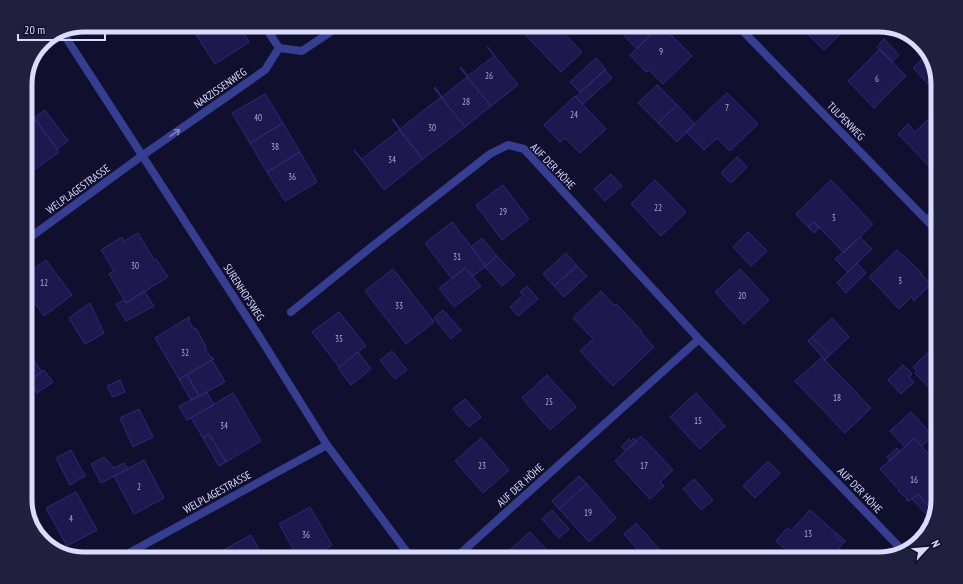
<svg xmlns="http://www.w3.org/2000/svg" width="963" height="584" font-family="'PT Sans Narrow',sans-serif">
  <rect width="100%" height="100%" fill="#100f2d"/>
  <path fill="#1d194f" stroke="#2f297d" d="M190,25H215L197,36Z
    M215,25H239L249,42L215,64L197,36Z
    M516,25H556L582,52L561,72Z
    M616,25H661L637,49L615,26Z
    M661,25L692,56L663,84L649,70L646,72L630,55Z
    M799,25H849L824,50Z
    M884,39L899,55L892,62L877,47Z
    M487,46L518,85L491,106L460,68L461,67L468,76L494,56Z
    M880,49L906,76L874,108L848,81Z
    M929,53L937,79L930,86L913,68Z
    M596,58L606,69L580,92L570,82Z
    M605,70L612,78L583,104L576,97Z
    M467,77L491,106L465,127L434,88L435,87L442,97Z
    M657,85L677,105L658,123L638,103Z
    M727,93L758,124L730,151L717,138L704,150L686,132Z
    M265,94L283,123L250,143L232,113Z
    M575,96L606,129L580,153L565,138L560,142L544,125Z
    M441,97L465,127L423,159L392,120L393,119L400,129Z
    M677,105L695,124L677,142L658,123Z
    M28,109L34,118L28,123L25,119V111Z
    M45,110L68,141L57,149L34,118Z
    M938,110V163L932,169L898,134L908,124L915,132Z
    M34,118L59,152L35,169L25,155V119L28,123Z
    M283,123L300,152L267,172L250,143Z
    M399,130L423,159L384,190L354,150L362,159Z
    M300,152L317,182L285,201L267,172Z
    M25,155L35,169L25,176Z
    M737,157L747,167L731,183L721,173Z
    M611,174L622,186L605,201L594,189Z
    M655,180L686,212L661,236L631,204Z
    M831,180L873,224L844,253L814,222L808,227L796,214Z
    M503,185L529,219L502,240L476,205Z
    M452,222L486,266L473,276L465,268L452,279L425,243Z
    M814,222L819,228L814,233L808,227Z
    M748,232L767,251L751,266L733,247Z
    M138,233L154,260L156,259L168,277L126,303L109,274L114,271L101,250L122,237L124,241Z
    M860,237L872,249L848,272L835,259Z
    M482,238L497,256L486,266L471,247Z
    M897,250L922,273L921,274L931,284L914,301L911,297L899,309L869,277Z
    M566,253L577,266L554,286L543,274Z
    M497,256L515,275L502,286L485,267Z
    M46,260L72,295L44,316L25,290V275Z
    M857,263L866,273L846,293L837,283Z
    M577,266L587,276L564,297L554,286Z
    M465,268L481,286L454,307L439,288Z
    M393,269L434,322L406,344L365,291Z
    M740,269L769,300L744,324L715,292Z
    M527,286L538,299L518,316L510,307L523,295L520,292Z
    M144,291L154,306L126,321L116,304L124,300L126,303Z
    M601,291L614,305L616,304L642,331L641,333L654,347L613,386L580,351L593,339L573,318Z
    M90,303L104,333L85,344L69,318Z
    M443,310L461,330L451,339L434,318Z
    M339,312L366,346L339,367L312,332Z
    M189,317L190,319L188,320L194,329L196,328L206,347L205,348L211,358L212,357L214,359L179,379L155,338Z
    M832,318L849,337L830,355L812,337Z
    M812,337L830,355L825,360L808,341Z
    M936,345L938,347V397L915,373L917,371L913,367Z
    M25,349L42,372L31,380L25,372Z
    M392,351L407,370L395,379L380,360Z
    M358,352L371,369L351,385L338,368Z
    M822,357L871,408L845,433L795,381Z
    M212,360L225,382L199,396L187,375Z
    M903,365L912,374L909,377L914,382L901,394L888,380Z
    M44,370L53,382L37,393L29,381Z
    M187,375L199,396L191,400L179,379Z
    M547,375L576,407L550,430L522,398Z
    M120,380L125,392L113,397L107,386Z
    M207,392L214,405L187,420L179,406Z
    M233,393L261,441L226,462L209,434L203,438L191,418Z
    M696,393L725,426L700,449L670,417Z
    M465,399L481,417L469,427L453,409Z
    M139,409L153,437L133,447L120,418Z
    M911,412L933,436L922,446L914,438L905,447L890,431Z
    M209,434L226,462L219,466L203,438Z
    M641,436L673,470L660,482L664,486L650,499L615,461Z
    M481,438L509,470L483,493L455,461Z
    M634,438L637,441L626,451L621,447L629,439L631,441Z
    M914,438L938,464V500L937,506L932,510L918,494L909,501L906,500L907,498L898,491L899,490L880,469Z
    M897,448L900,452L890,461L887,457Z
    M71,450L85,476L70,485L56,458Z
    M104,457L114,468L124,463L128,469L101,483L91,464Z
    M144,460L164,498L134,514L114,476Z
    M768,461L780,473L755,498L743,486Z
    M579,476L587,484L559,509L552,501Z
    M694,479L713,500L701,510L683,489Z
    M587,484L616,518L589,542L559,509Z
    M76,492L97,530L67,546L46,508Z
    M918,494L932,510L927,515L912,499Z
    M310,507L332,545L307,559H299L279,524Z
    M552,510L569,529L559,538L542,519Z
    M810,510L836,533L835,535L843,543L839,548L851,559H796L776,541L787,528L791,531Z
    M636,523L660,550L650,559H646L624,534Z
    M530,532L555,559H507L504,555Z
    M836,533L846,541L843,543L835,535Z
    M251,535L264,559H224L220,552Z
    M769,554L775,559H764Z"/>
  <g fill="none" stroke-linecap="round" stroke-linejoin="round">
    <path stroke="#353e90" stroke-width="8" d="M279,48L302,51L341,25"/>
    <path stroke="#353e90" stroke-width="8" d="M737,25L938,232
      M63,33L259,336L327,445L412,559
      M927,220L938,210
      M25,241L143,155L265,70L279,48L264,25
      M291,312L370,248L490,154L508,145L524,149L699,339L904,552
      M462,552L699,339
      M118,559L327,445"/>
  </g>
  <defs><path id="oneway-shaft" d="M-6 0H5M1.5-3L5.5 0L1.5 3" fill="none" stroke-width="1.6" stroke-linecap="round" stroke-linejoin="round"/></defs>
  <use stroke="#7f85c2" href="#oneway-shaft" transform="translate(175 133) rotate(-35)"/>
  <g text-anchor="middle" stroke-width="3" stroke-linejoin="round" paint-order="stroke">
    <g font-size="9" fill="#abaad3">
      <text x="661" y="55">9</text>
      <text x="489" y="79">26</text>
      <text x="877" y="82">6</text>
      <text x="466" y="105">28</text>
      <text x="727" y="111">7</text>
      <text x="574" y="118">24</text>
      <text x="258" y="121">40</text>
      <text x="432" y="131">30</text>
      <text x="275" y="150">38</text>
      <text x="392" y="163">34</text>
      <text x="292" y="180">36</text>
      <text x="658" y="211">22</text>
      <text x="503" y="215">29</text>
      <text x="834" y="221">5</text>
      <text x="457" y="260">31</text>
      <text x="135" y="269">30</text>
      <text x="900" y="284">3</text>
      <text x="44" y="286">12</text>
      <text x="742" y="299">20</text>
      <text x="399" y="309">33</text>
      <text x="339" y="342">35</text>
      <text x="185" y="356">32</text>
      <text x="837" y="401">18</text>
      <text x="549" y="405">25</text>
      <text x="698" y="424">15</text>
      <text x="224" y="429">34</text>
      <text x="482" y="469">23</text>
      <text x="644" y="469">17</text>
      <text x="914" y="483">16</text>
      <text x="139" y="490">2</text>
      <text x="588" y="516">19</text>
      <text x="71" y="522">4</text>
      <text x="808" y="537">13</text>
      <text x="306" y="538">36</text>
    </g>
    <g font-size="11" fill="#dadbff" stroke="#100f2d">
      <text transform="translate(220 88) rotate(-35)" y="4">NARZISSENWEG</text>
      <text transform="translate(846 121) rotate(46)" y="4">TULPENWEG</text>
      <text transform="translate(553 166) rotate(46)" y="4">AUF DER HÖHE</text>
      <text transform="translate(78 189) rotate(-36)" y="4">WELPLAGESTRASSE</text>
      <text transform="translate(244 292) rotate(57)" y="4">SURENHOFSWEG</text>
      <text transform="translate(520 485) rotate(-42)" y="4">AUF DER HÖHE</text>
      <text transform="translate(860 490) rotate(46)" y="4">AUF DER HÖHE</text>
      <text transform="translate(217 492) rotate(-29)" y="4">WELPLAGESTRASSE</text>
    </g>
  </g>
  <path d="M0 0H963V584H0ZM84 32H879A52 52 0 0 1 931 84V500A52 52 0 0 1 879 552H84A52 52 0 0 1 32 500V84A52 52 0 0 1 84 32Z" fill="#201f3e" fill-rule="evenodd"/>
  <path fill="none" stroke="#dadbff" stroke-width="5" d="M84 32H879A52 52 0 0 1 931 84V500A52 52 0 0 1 879 552H84A52 52 0 0 1 32 500V84A52 52 0 0 1 84 32Z"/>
  <g transform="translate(927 548) rotate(64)" stroke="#100f2d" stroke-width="3" paint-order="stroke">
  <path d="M0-3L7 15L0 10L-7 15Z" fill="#dadbff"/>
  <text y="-6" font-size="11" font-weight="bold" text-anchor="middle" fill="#dadbff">N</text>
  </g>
  <path d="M18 34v6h87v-6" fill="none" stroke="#dadbff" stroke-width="2"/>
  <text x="24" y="34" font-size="12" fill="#dadbff" stroke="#100f2d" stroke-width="3" paint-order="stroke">20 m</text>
</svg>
